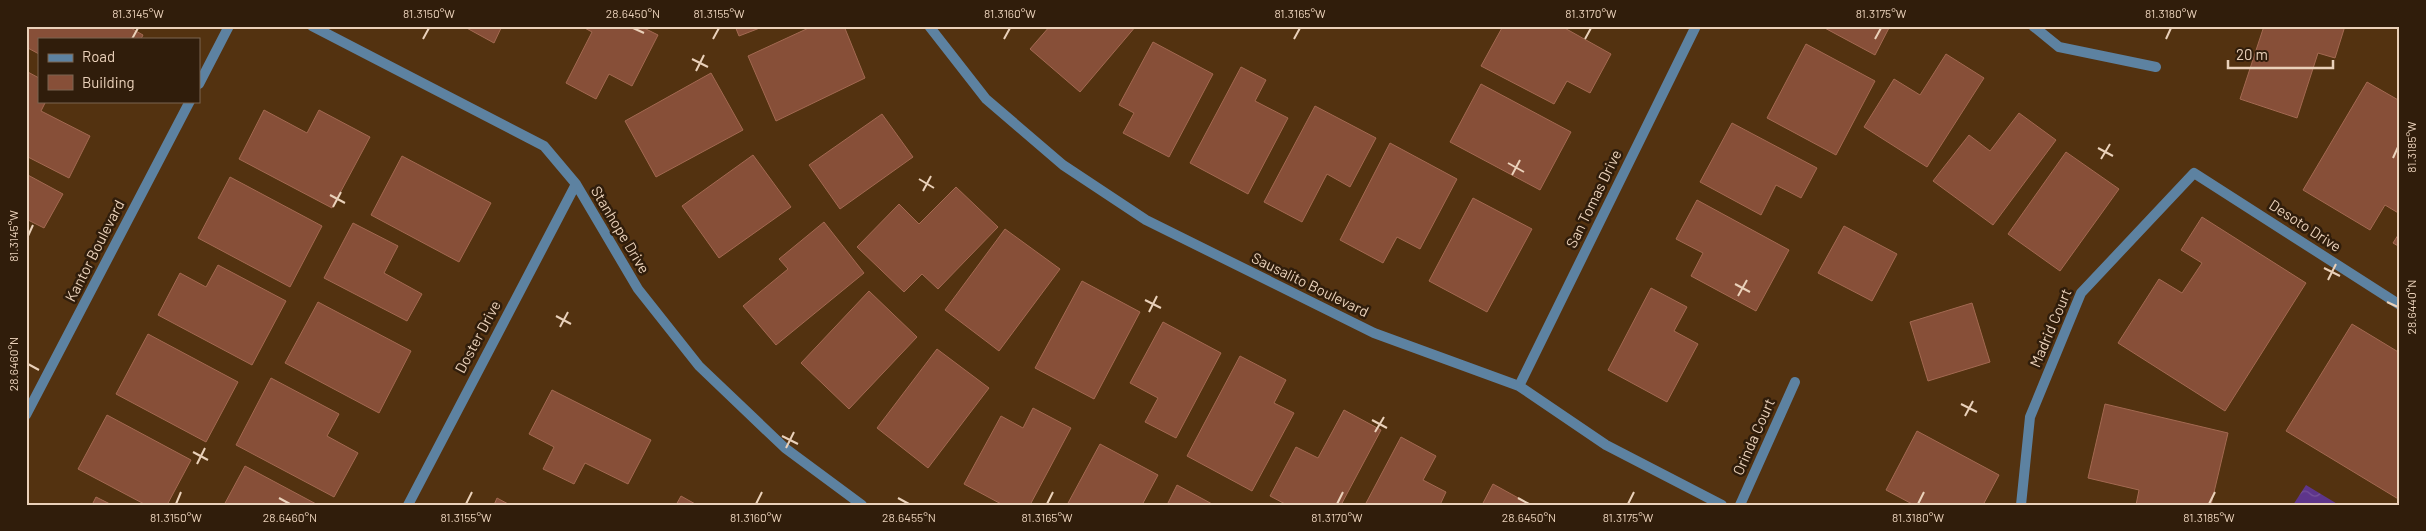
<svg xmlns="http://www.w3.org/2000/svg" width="2426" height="531" font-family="Barlow,sans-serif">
  <defs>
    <pattern id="water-waves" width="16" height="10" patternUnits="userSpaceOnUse" patternTransform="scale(1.25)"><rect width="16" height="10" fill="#5e358b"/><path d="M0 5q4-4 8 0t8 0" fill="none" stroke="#755199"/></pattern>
  </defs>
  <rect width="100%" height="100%" fill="#533210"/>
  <path fill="url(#water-waves)" d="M2306,485L2339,505H2293Z"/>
  <path fill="#874f38" stroke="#a36951" d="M26,26H127L143,35L141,39H39V54L26,47Z
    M463,26H502L494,43Z
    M581,26H640L658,35L632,86L609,74L596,99L566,83L592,32Z
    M735,26H765L739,36Z
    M813,26H844L865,78L776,121L748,56Z
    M1050,26H1136L1080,92L1030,49Z
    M1503,26H1561L1611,54L1590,93L1567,81L1554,104L1481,66Z
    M1821,26H1890L1875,55Z
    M2264,26H2345L2335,58L2318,53L2297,118L2240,99Z
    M1153,42L1213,74L1169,157L1123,133L1134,113L1119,105Z
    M1806,44L1875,81L1836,155L1767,118Z
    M1946,54L1984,78L1927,167L1864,127L1894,79L1920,95Z
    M1241,67L1266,80L1255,101L1288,118L1248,194L1190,163Z
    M26,71L39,78V101H46L41,111L90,136L69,178L26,156Z
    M711,73L743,130L656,177L625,121Z
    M2367,82L2400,101V214L2385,205L2370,230L2303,190Z
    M1481,84L1571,132L1540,190L1450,142Z
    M1315,106L1376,138L1350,187L1327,174L1302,222L1264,202Z
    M264,110L307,133L319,110L370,137L332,208L239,159Z
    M2019,113L2056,140L1993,225L1933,181L1969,135L1990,151Z
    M882,114L913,157L840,209L809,165Z
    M1732,123L1817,168L1801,198L1776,185L1761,215L1700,182Z
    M1390,143L1457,179L1420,249L1397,237L1383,263L1340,240Z
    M2066,152L2119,189L2060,271L2008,234Z
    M753,155L791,207L719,258L682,206Z
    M402,156L491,203L459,262L371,215Z
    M26,174L63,194L44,228L26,219Z
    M230,177L322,226L290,287L198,238Z
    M956,187L998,227L938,289L922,274L904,292L857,247L899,204L919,224Z
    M1473,198L1532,229L1487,312L1429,281Z
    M1697,200L1789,250L1756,311L1691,276L1703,253L1676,239Z
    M2202,217L2306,283L2225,411L2118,343L2159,279L2182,293L2202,263L2181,250Z
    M824,222L864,273L776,345L743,306L788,269L779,259Z
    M353,223L398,246L384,273L422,294L407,321L324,278Z
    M1844,226L1897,254L1872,301L1818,273Z
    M1005,229L1060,269L999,351L945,310Z
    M2400,232V247L2393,243Z
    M218,265L286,301L252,365L158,315L180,273L206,287Z
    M1082,281L1140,312L1094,399L1035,368Z
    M1651,288L1687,307L1674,331L1698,344L1667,402L1608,370Z
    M869,291L917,337L849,409L801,363Z
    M318,302L411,351L379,413L285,363Z
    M1972,303L1990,362L1928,381L1910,322Z
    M1163,322L1221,353L1176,438L1145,422L1158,398L1130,383Z
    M2352,324L2400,353V500L2286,431Z
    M148,334L238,382L206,442L116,394Z
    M937,349L989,388L928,468L877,428Z
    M1240,356L1286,380L1274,403L1294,413L1252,491L1187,456Z
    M271,378L339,414L327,436L358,453L334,497L236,445Z
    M552,390L651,440L628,484L585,463L574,484L543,469L554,447L529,434Z
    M2105,404L2228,433L2211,505H2136L2139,490L2088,478Z
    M1033,408L1071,428L1030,505H1003L964,484L1001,416L1023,428Z
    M1344,410L1381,430L1341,505H1287L1270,496L1296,447L1318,458Z
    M107,415L191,460L167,505H146L78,469Z
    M1917,431L1999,475L1983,505H1914L1886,490Z
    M1401,437L1436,456L1423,480L1446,492L1440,505H1365Z
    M1100,444L1158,475L1142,505H1067Z
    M245,466L318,505H224Z
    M1493,484L1531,505H1482Z
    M1177,485L1214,505H1167Z
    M681,496L697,505H676Z
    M96,497L112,505H92Z
    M497,498L510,505H494Z"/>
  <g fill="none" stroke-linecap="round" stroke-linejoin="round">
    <path stroke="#5d82a1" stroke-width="10" d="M312,26L544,146L576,184L638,289L699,366L785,448L862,505
      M929,26L986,99L1063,165L1146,220L1374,333L1519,386L1606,445L1722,505
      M2033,26L2059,47L2156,67
      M199,84L229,26
      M1519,386L1696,26
      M26,415L190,101
      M408,505L576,184
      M1740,505L1795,382
      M2021,505L2030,417L2081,293L2194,173L2400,305"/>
  </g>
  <path fill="none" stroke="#ead1ba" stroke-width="2" d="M633,28L644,33M132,39L138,28M423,39L429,28M713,39L719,28M1004,39L1010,28M1294,39L1300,28M1585,39L1591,28M1875,39L1881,28M2166,39L2171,28M692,59L708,67M696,71L704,55M2098,148L2113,156M2393,158L2398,147M2101,159L2110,144M1508,163L1524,172M1512,175L1520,160M919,179L934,188M923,191L931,176M330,195L345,203M333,207L341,192M28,236L33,225M2324,268L2340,276M2328,280L2336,264M1735,284L1750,292M1738,296L1747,280M1145,300L1161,308M2387,302L2398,307M1149,312L1157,296M556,316L571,324M560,327L568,312M28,364L39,370M1961,404L1977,412M1965,416L1973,401M1372,420L1387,428M1375,432L1384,417M782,436L798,444M786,448L794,432M193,452L208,460M197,464L205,448M279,498L290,504M898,498L909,504M1518,498L1529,504M176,504L181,492M466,504L472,492M756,504L762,492M1047,504L1053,492M1337,504L1343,492M1628,504L1634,492M1918,504L1924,492M2209,504L2215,492"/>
  <g text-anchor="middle" stroke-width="5" stroke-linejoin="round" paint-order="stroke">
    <g font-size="15" fill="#ead1ba" stroke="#301d0b">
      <text transform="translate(1594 199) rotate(-64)" y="5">San Tomas Drive</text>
      <text transform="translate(2305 226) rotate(33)" y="5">Desoto Drive</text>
      <text transform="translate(620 230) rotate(59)" y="5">Stanhope Drive</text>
      <text transform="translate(95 251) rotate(-63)" y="5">Kantor Boulevard</text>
      <text transform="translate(1310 285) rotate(26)" y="5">Sausalito Boulevard</text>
      <text transform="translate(2051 328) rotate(-67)" y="5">Madrid Court</text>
      <text transform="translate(478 337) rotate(-62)" y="5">Doster Drive</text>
      <text transform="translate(1754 437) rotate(-66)" y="5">Orinda Court</text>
    </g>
  </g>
  <rect width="2426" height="531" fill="none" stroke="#301d0b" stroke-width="55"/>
  <rect x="38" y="38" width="162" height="65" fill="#301d0b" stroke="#7a6551"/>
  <rect x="48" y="54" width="25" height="8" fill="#5d82a1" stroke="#7a6551"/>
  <text x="82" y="62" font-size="15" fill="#ead1ba">Road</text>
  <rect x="48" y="75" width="25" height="15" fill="#874f38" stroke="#7a6551"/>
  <text x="82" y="88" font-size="15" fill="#ead1ba">Building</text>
  <path d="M2228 60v8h105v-8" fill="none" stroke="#ead1ba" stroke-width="2.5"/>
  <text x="2236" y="60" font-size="15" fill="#ead1ba" stroke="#301d0b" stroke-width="4" paint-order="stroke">20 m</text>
  <rect x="28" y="28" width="2370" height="476" fill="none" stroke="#ead1ba" stroke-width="2"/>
  <g font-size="12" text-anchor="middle" fill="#ead1ba">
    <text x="138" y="18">81.3145°W</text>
    <text x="429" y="18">81.3150°W</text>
    <text x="633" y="18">28.6450°N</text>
    <text x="719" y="18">81.3155°W</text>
    <text x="1010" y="18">81.3160°W</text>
    <text x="1300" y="18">81.3165°W</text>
    <text x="1591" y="18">81.3170°W</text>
    <text x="1881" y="18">81.3175°W</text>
    <text x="2171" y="18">81.3180°W</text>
    <text transform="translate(2412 147) rotate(-90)" y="4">81.3185°W</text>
    <text transform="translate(14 236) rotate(-90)" y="4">81.3145°W</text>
    <text transform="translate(2412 307) rotate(-90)" y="4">28.6440°N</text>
    <text transform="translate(14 364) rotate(-90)" y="4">28.6460°N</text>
    <text x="176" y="522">81.3150°W</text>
    <text x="290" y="522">28.6460°N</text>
    <text x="466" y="522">81.3155°W</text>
    <text x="756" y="522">81.3160°W</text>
    <text x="909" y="522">28.6455°N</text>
    <text x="1047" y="522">81.3165°W</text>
    <text x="1337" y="522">81.3170°W</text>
    <text x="1529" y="522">28.6450°N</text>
    <text x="1628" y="522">81.3175°W</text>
    <text x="1918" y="522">81.3180°W</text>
    <text x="2209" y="522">81.3185°W</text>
  </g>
</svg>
